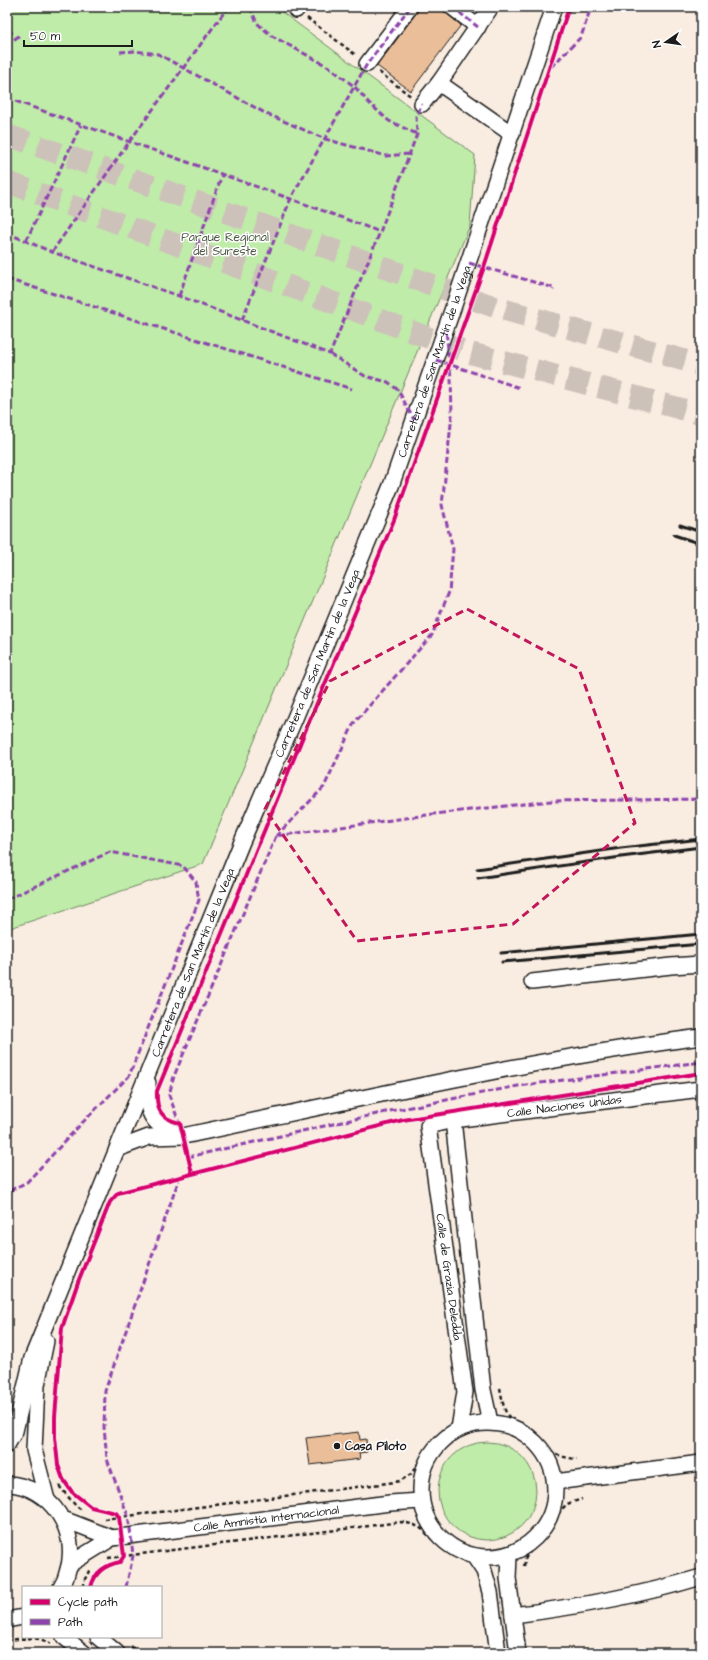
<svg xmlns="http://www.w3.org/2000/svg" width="708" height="1660" font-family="'Architects Daughter',sans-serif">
  <rect width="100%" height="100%" fill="#f9ece0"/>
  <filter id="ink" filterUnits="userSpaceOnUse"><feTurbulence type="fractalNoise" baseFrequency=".025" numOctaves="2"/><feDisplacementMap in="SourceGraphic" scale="8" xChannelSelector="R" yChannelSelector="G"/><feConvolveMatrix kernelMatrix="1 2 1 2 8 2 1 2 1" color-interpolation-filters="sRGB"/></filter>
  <g filter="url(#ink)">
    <path fill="#bfeca9" stroke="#6e8462" d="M7,7H275L475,155L470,225L203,864L7,929Z
      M438 1491a49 49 0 1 1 98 0a49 49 0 1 1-98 0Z"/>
    <path fill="#eabe99" stroke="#1c1c1c" d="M419,7H438L461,25L411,91L377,66L417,12Z
      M359,1432L360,1440L366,1439L367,1452L359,1453L360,1459L310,1465L306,1438Z"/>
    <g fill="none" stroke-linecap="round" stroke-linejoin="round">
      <path stroke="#cdc2b9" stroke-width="22" stroke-dasharray="22 11" stroke-linecap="butt" d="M7,135L498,308L701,365
        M7,182L470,353L701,414"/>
      <defs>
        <g id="minor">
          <path d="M452,7L478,27"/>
          <path d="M296,10L298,7"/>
          <path d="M367,64L410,7"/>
          <path d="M439,83L512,134"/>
          <path d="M422,104L439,83L491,7"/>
          <path d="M532,982L671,966L701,964"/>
          <path d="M148,1083C145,1111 151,1126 179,1134"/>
          <path d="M453,1120L483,1390L490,1422"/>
          <path d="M117,1149L149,1137L183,1136C355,1100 527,1060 701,1037"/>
          <path d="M46,1341L37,1385L34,1450L47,1500"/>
          <circle cx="488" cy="1490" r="67"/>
          <path id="s1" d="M459,1429L465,1392L428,1126L453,1120L701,1089"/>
          <path id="s2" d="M7,1445L15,1431L32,1358L241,844L295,718L391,486L454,305L554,7"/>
          <path d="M555,1482L701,1463"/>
          <path d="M7,1484C51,1485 81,1533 67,1573C66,1578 64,1583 61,1587"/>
          <path d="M63,1519L112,1538"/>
          <path d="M509,1555L508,1578L518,1653"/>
          <path d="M474,1556L484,1571L490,1592L498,1653"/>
          <path id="s3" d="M70,1564L112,1538L390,1503L421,1501"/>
          <path d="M513,1615C577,1607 639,1596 701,1577"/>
          <path d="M7,1620L23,1617"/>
          <path d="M64,1637L84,1653"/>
          <path d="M98,1637L117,1653"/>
        </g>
      </defs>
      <use href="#minor" stroke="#1c1c1c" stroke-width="18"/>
      <path stroke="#1c1c1c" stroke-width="2.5" stroke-dasharray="4 3" stroke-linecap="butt" d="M307,18L357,56
        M379,72L412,97
        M60,1337L62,1328
        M500,1388C502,1397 503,1410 509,1417C516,1425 527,1429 535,1436C551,1450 553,1457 577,1459
        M59,1486L76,1506L82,1510
        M104,1519L388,1483L400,1481L411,1474L428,1449L444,1429
        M108,1558L401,1522C422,1525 422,1530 436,1543C443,1549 452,1554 460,1559
        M524,1566L526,1557L551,1526L561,1510L567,1504L582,1499
        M84,1587V1581L90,1569
        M7,1640C22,1639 38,1635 51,1644
        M131,1646L138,1653"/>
      <use href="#minor" stroke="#fff" stroke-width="15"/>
      <path stroke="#1c1c1c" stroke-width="3" d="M680,525L701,532
        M674,535L701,544
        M477,869L621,848L701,839
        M478,878L621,857L701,847
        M501,953L701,934
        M502,962L701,944"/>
      <path stroke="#8e44ad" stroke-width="3" stroke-dasharray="6 3" stroke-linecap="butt" d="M250,7L257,23L272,36L329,67L355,87L368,102L389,121L417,134
        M452,7L478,27
        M296,10L298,7
        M77,12L80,7
        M7,34L15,31
        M7,45L20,35
        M120,52L135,51L158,54L265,113L325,139L386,156L410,154
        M551,67L581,37L591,7
        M7,98C131,143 256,185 380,232
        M7,233L52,252L179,296L330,354L380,232L417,134L416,116L422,104
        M26,241L81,125
        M52,252L129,142L228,7
        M469,263L554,288L553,290
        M7,279L352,389
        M179,296L222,175
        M242,320L291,198L367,64L410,7
        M330,354L365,376L388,382L398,390L414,420
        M436,360L520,388L519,389
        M276,836L324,787L354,723L432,635L449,592L453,549L442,505L452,415L451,378L446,330
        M7,899L110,852L183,866L196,882L199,900L129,1076L80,1125L27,1182L7,1192
        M180,1125L169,1095L174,1076L276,836L434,814L551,801L701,799
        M188,1157L390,1111L518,1086L701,1062
        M126,1587L133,1556L131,1536L128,1516L107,1459L104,1427L105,1391L180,1176"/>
      <defs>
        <path id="cycleway" d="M192,1173L180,1123C161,1119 156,1110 157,1091L304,734L394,520L484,267L569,7
          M91,1587C95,1571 106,1565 120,1562L124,1556L119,1517L116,1513L91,1507L72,1492L63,1479L58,1465L55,1437V1417L62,1328L78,1282L110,1202L118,1193L403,1120L701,1073"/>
      </defs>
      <use href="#cycleway" stroke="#fff" stroke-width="6"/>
      <use href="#cycleway" stroke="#d6006c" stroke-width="4"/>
    </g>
  </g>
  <path fill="none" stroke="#c2185b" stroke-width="3" stroke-dasharray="8 5" stroke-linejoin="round" d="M467,609L579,669L635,823L513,924L357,941L265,809L330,681Z"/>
  <circle fill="#1c1c1c" stroke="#fff" stroke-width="1.5" cx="337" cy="1446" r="4"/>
  <g text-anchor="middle" stroke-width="3" stroke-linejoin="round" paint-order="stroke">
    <g font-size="12" fill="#4d5a46" stroke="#fff">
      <text x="225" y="241">Parque Regional<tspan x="225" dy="14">del Sureste</tspan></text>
    </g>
    <g font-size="12" fill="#1c1c1c" stroke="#fff">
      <text dy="4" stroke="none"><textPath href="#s2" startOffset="1166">Carretera de San Martín de la Vega</textPath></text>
      <text dy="4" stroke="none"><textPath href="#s2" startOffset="842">Carretera de San Martín de la Vega</textPath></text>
      <text dy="4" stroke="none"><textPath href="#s2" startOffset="518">Carretera de San Martín de la Vega</textPath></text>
      <text dy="4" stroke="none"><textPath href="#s1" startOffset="444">Calle Naciones Unidas</textPath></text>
      <text transform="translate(449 1277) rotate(82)" y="4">Calle de Grazia Deledda</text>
      <text dy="4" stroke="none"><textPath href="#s3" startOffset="205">Calle Amnistía Internacional</textPath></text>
    </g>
    <g font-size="12" font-weight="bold" fill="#1c1c1c" stroke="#fff" text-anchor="start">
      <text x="345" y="1450">Casa Piloto</text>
    </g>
  </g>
  <rect width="708" height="1660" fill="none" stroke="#fff" stroke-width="24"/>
  <rect x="12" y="12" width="684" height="1636" fill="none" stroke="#1c1c1c" stroke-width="1.5" filter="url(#ink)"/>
  <rect x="22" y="1586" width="140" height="52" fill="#ffffff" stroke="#a4a4a4"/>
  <rect x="30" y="1599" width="20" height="6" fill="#d6006c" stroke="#a4a4a4"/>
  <text x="58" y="1606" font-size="12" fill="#1c1c1c">Cycle path</text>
  <rect x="30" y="1619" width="20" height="6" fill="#8e44ad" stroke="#a4a4a4"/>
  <text x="58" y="1626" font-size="12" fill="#1c1c1c">Path</text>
  <g transform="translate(666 42) rotate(257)" stroke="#ffffff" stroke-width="3" paint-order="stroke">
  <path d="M0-3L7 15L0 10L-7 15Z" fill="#1c1c1c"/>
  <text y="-6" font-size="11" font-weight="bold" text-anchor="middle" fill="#1c1c1c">N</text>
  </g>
  <path d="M24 40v6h108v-6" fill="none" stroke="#1c1c1c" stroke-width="2"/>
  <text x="30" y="40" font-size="12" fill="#1c1c1c" stroke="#ffffff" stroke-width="3" paint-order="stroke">50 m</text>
</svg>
